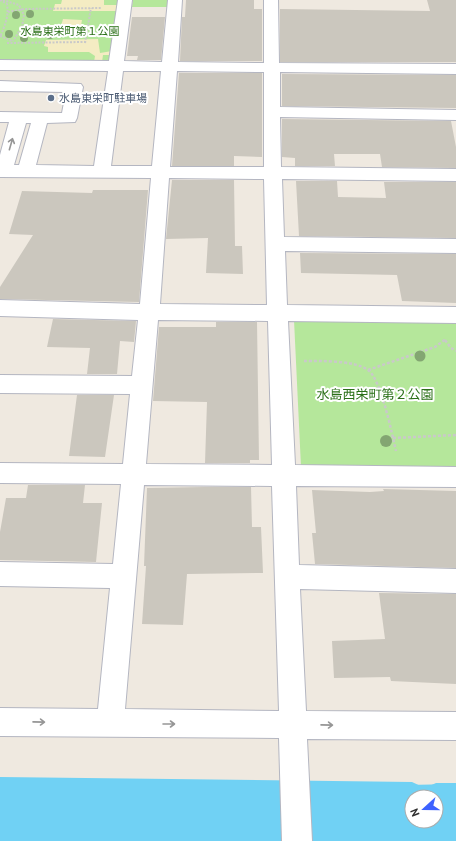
<svg xmlns="http://www.w3.org/2000/svg" width="456" height="841" font-family="'PT Sans','Noto Sans JP',sans-serif">
  <rect width="100%" height="100%" fill="#efe9e0"/>
  <path fill="#b5e79b" d="M0,0H120L110,62L0,60Z
    M133,0H168L167,7H132Z
    M294,320L456,321V469L301,467Z"/>
  <path fill="#f4ecc3" d="M62,0H104V5H119L118,11H53L55,4H61Z
    M63,19L82,20L80,31L60,30Z
    M98,39L100,53L112,51L111,55H103L102,62H94L95,56L89,52H48V47L44,46L46,40Z"/>
  <g fill="none" stroke-linecap="round" stroke-linejoin="round">
    <path fill="#70d1f4" fill-rule="evenodd" d="M0,783L260,788L456,784V796L260,800L0,795Z"/>
    <path fill="#70d1f4" fill-rule="evenodd" d="M0,777L412,782L425,788L436,783H456V841H0ZM412,797H436V821H412Z"/>
  </g>
  <path fill="#cbc7be" d="M186,0H254V9H262V61H180L182,17H185Z
    M427,0H456V62H280V9L430,11Z
    M132,17H165L161,60H137L138,56H127Z
    M179,73H262V157L234,156V166H172Z
    M282,74L456,75V108L282,106Z
    M282,119L451,121L456,147V168L382,167L380,154H334L335,166H295V158L282,157Z
    M172,180H234L235,246H242L243,274L206,273L208,238L166,239Z
    M296,181H337L338,197L386,198L384,182H456V238L299,236Z
    M93,190H148L139,302L0,299V287L33,235L9,234L22,191L92,193Z
    M300,253L456,254V303L402,301L397,275L301,273Z
    M53,319L136,321L134,342L120,341L117,374H87L90,348L47,347Z
    M216,322H257L259,460H250V463H205L207,402L153,401L159,327H216Z
    M77,395H114L105,457L69,456Z
    M28,485H85L83,503H102L96,562L0,560V532L6,498H26Z
    M204,487H251L252,527H261L263,573L187,574L183,625L142,624L146,566H144L147,488Z
    M383,489L456,491V568L315,564L312,533H316L312,490L370,492L384,491Z
    M379,593L456,594V684L391,681L390,677L334,678L332,641L385,639Z"/>
  <g fill="none" stroke-linecap="round" stroke-linejoin="round">
    <defs>
      <path id="minor" d="M118,0H132L124,61L162,62L168,0H182L178,62L264,63V0H278L279,63L456,64V74L280,72V107L456,110V120L280,117L281,167L456,169V181L282,179L284,237L456,239V253L285,251L287,305L456,307V323L288,321L295,465L456,467V487L296,486L299,565L456,569V593L300,589L306,711L456,712V740L307,739L312,841H282L279,738L0,736V708L98,709L110,588L0,586V562L113,564L121,484L0,483V463L123,464L130,394L0,393V375L132,376L138,320L0,316V300L140,304L151,178L0,177V155L9,122H0V112L62,113L66,92L0,91V81L81,84L83,87L77,118L75,122L47,123L36,165L94,166L108,71L0,70V60L109,61ZM123,71H161L152,166H111ZM177,71L264,72V167H170ZM26,123H31L19,165H14ZM169,178L264,179L267,305L160,304ZM158,320L268,321L272,465L146,464ZM144,485L272,486L279,711L125,709Z"/>
    </defs>
    <use href="#minor" stroke="#b4b6c1" stroke-width="2"/>
    <path stroke="#c9c9c9" stroke-width="2" stroke-dasharray="2 1.5" stroke-linecap="butt" d="M0,0L7,4C9,17 5,25 0,37
      M3,0L19,5L24,15L22,27L13,41
      M8,12L24,9L102,8
      M0,36L12,41
      M7,43L85,42
      M85,43L91,8"/>
    <path stroke="#c9c9c9" stroke-width="2.5" stroke-dasharray="3 2" stroke-linecap="butt" d="M445,340L451,348L456,351
      M304,361C320,361 354,360 368,370C381,379 392,434 396,451
      M368,370L435,347L446,339
      M393,438L456,435"/>
    <use href="#minor" fill="#fff" fill-rule="evenodd"/>
  </g>
  <g fill="#83a672">
    <circle cx="30" cy="14" r="4"/>
    <circle cx="16" cy="15" r="4"/>
    <circle cx="9" cy="34" r="4"/>
    <circle cx="50" cy="35" r="4"/>
    <circle cx="24" cy="38" r="4"/>
    <circle cx="420" cy="356" r="5.5"/>
    <circle cx="386" cy="441" r="6"/>
  </g>
  <defs><path id="oneway-shaft" d="M-6 0H5M1.5-3L5.5 0L1.5 3" fill="none" stroke-width="1.6" stroke-linecap="round" stroke-linejoin="round"/></defs>
  <g stroke="#969696">
    <use href="#oneway-shaft" transform="translate(11 144) rotate(-74)"/>
    <use href="#oneway-shaft" transform="translate(39 722) rotate(1)"/>
    <use href="#oneway-shaft" transform="translate(169 724)"/>
    <use href="#oneway-shaft" transform="translate(327 725) rotate(1)"/>
  </g>
  <circle fill="#5c6f8a" stroke="#fff" stroke-width="1.5" cx="51" cy="98" r="4"/>
  <g text-anchor="middle" stroke-width="4" stroke-linejoin="round" paint-order="stroke">
    <g font-size="11" fill="#2b7018" stroke="#fff">
      <text x="70" y="35">水島東栄町第１公園</text>
    </g>
    <g font-size="11" fill="#4e5e75" stroke="#fff" text-anchor="start">
      <text x="59" y="102">水島東栄町駐車場</text>
    </g>
    <g font-size="13" fill="#2b7018" stroke="#fff">
      <text x="375" y="399">水島西栄町第２公園</text>
    </g>
  </g>
  <g transform="translate(424 809) rotate(249)"><circle r="19" fill="#ffffff" stroke="#ababab"/>
  <path d="M0-3L7 15L0 10L-7 15Z" fill="#3d62ff"/>
  <text y="-6" font-size="11" font-weight="bold" text-anchor="middle" fill="#2e2e2e">N</text>
  </g>
</svg>
